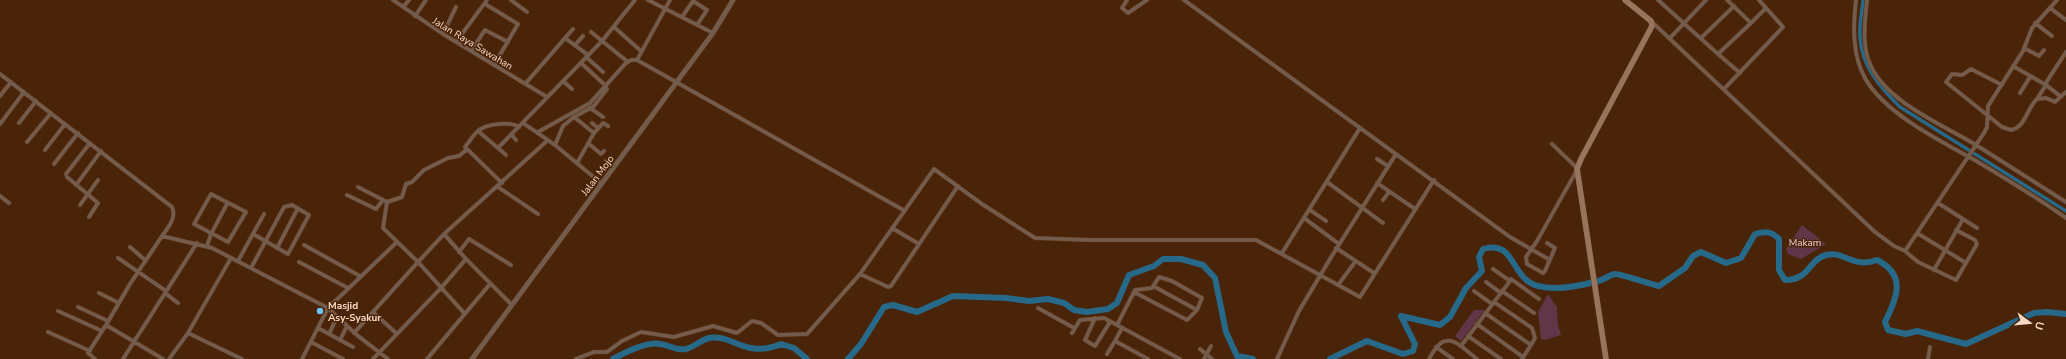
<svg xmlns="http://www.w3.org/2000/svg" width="2066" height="359" font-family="'Nunito Sans',sans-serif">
  <rect width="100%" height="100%" fill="#4a2408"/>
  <path fill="#603748" d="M1802,225L1826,244L1801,259L1788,254L1786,249Z
    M1548,294L1557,307L1558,325L1561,335L1545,340L1541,339L1538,312Z
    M1474,310H1485L1461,341L1455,336Z"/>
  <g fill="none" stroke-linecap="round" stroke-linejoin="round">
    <path stroke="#276989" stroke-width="3.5" d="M1863,0C1862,12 1859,25 1860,37C1861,66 1881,88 1900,107L2066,211"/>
    <path stroke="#276989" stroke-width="6" d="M613,359C624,353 647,341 660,344C670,345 675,351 686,349C694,347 701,340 709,338C734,334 745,359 781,344L794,348L807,359
      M848,359L861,344L884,307L893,305L917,312L953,296L1006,298L1029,301L1048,299L1064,303L1074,310L1087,312L1108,309L1117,303L1129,275L1154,266L1163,259H1181L1203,265L1215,278L1226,332L1237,356L1253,359
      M1330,359L1367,341L1403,354L1413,351L1415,344L1401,316L1440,325L1450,317L1466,288L1482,271L1479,257L1483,249C1516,239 1510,279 1538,286C1557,291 1580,286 1598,281C1604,280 1609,275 1615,274C1619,273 1652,285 1659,286L1685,268L1693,256L1701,252L1726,263L1741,258L1755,234C1765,231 1771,231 1779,239V270L1785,280C1810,280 1808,260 1826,255C1843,250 1853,269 1877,260C1907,275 1897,298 1885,322L1888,330L1906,334L1917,331L1966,344L2034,313L2047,312L2066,314"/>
    <defs>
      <path id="minor" d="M393,0L443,34L547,97
        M511,0L527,12
        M648,0L713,33
        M1127,0L1122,8L1128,13L1147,0
        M1184,0L1510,237L1550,260
        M1658,0L1718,54L1751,23L1727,0
        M1856,0C1853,27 1852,56 1866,80C1888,116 1943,142 1978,162C2008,180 2038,198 2066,218
        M1867,0C1865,21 1861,46 1871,66C1887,102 1943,125 1976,145C2006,164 2036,183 2066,202
        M485,4L518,24L494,65
        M403,7L409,0
        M2050,8L2066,20
        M415,16L426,0
        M682,17L693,1L707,10L697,25
        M1652,22L1875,232L1894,246L1905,251L1918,262L1956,280L1977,244L1975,240L1956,230
        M1751,23L1766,8
        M2035,23L2052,36
        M614,27L641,51
        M591,32L628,62
        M443,34L456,7
        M565,38L573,29
        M1670,38L1706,0
        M1701,38L1734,6
        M456,42L487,0
        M575,45L583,36
        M2024,48L2039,56L2044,50
        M471,51L485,30L508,42
        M1718,54L1740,73
        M586,57L603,72
        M637,60L905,211
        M637,60L670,0
        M581,63L606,86
        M2013,66L2046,85L2047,81L2066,52
        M0,74L172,207C177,217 168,228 162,236L212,248L328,308L397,242
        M563,81L572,89
        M526,83L565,38L588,55
        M2002,85L1971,69L1962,75L1952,74L1946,82L2002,127L2011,130C2025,128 2027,108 2037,99L2046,98L2055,102L2066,92
        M1724,89L1783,27L1759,0
        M2020,93L2030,77
        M0,96L11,82
        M2037,99L2046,85L2060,96
        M590,108L603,117
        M574,117L594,106L607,89
        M19,123L36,101
        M523,123L555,145L602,184
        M592,123L598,128
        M0,124L24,92
        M478,131L498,148L602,41L635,0
        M538,132L590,103L625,64L631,60H637
        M594,133L603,123L608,126
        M511,134L516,140
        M27,142L51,113
        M589,144L601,154L604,151
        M1552,144L1577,168
        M555,145L563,126L574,117L594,133L577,163
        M498,148L506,155
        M45,150L65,124
        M1377,159L1388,166
        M54,164L78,133
        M66,174L90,143
        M67,177L98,203L89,217
        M1327,182L1383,223
        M502,183L465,147C469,142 474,134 479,130C487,124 511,121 519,127
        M1377,183L1415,209
        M76,185L101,151
        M498,187L538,214
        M211,194L246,212L228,242L194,224Z
        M347,195L376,209L383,200
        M0,196L9,203
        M1383,200L1389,192
        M387,202L402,197L406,184L412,182L424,170L448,158L459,156L466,150
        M1938,203L1977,228
        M80,205L98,180
        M1310,210L1326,221
        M1304,218L1339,244
        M892,228L919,244
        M1917,233L1966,263
        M444,234L548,140
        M1547,243L1555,248L1545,271L1543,273L1527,264L1526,257L1537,241L1577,170
        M304,245L360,276
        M207,246L211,234L227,204
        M130,247L145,260
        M277,248L298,208
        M1336,248L1374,273
        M1905,251L1984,133L1987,127L1988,106L2023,51L2032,28L2057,0
        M459,252L469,239L511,265
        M1282,253L1360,128
        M118,258L166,291
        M238,261L264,214
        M299,262L348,288
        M251,268L284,207L292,205L309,215L288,254L253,234
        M1934,270L1963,219
        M860,274L888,287L891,286L958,186
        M1510,281L1511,279L1539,299
        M1486,282L1501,293
        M1338,285L1355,262
        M1153,286L1197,310
        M1474,291L1492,304
        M1502,291L1534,313
        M99,293L119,303
        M165,293L178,303
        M1494,302L1532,328L1535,338L1531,345
        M78,307L108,321
        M1038,308L1074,328
        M58,311L102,331
        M373,312L397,334
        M1485,313L1531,345L1522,359
        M465,314L418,262L444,234L466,259
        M1095,318L1085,340L1095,346L1110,322
        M1477,324L1523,357
        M106,325L130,284L162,236
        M1117,325L1134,292L1135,290L1152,288L1159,277L1172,281L1202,298L1197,310L1187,320L1134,292
        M318,328L353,347
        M1122,328L1115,341L1148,359
        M48,332L90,351
        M188,333L242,359
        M354,333L418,262L383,228L387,202L358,187
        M1072,333L1080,320L1104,318L1180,359
        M329,334L337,317
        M1468,336L1501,359
        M340,340L347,326
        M311,342L343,359
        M1461,346L1477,359
        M1436,347L1453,359
        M1200,349L1212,359
        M1107,354L1115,341
        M95,359L88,353L106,325L163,359
        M123,359L197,243
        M169,359L188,333L231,258
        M302,359L328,308L358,336L388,359
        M373,359L441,288L466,259L512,305
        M427,359L490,284
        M576,359L594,352H607L622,341L641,332L674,337L713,326L737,333L752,321L761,323L778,335L807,334L860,274L934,169L982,204L1035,238L1090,240H1256L1360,297L1434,180
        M1204,359L1211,346
        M1277,359L1299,311L1330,259L1396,154
        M1429,359C1437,344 1445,334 1461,346L1510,281L1493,269
        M1928,359L1930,347"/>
      <path id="tertiary" d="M472,359L676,83L713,33L733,0"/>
      <path id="secondary" d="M1606,359L1577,169L1581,159L1652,26L1651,21L1625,0"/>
    </defs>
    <use href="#minor" stroke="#664126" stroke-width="4.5"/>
    <use href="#tertiary" stroke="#664126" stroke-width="5.5"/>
    <use href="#secondary" stroke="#664126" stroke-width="6"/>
    <use href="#minor" stroke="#745c4d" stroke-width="3.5"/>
    <use href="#tertiary" stroke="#745c4d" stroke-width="4.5"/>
    <use href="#secondary" stroke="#99745c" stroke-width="5.5"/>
  </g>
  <circle fill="#6bc3f2" stroke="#4a2408" stroke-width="1.5" cx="320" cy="311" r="4"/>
  <g text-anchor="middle" stroke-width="3" stroke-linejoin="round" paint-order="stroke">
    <g font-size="10" fill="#f8d9c6" stroke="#4a2408">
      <text transform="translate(473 43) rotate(31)" y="4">Jalan Raya Sawahan</text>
      <text transform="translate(597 175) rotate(-53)" y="4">Jalan Mojo</text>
    </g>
    <g font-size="10" fill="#f4cedc" stroke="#4a2408">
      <text x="1805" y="246">Makam</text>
    </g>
    <g font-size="10" font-weight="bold" fill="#f8d9c6" stroke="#4a2408" text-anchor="start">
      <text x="328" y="309">Masjid<tspan x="328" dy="12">Asy-Syakur</tspan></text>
    </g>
  </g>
  <g transform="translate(2030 323) rotate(106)" stroke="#4a2408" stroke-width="3" paint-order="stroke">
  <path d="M0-3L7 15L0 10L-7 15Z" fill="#f8d9c6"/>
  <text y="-6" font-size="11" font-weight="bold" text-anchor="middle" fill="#f8d9c6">U</text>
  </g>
</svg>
